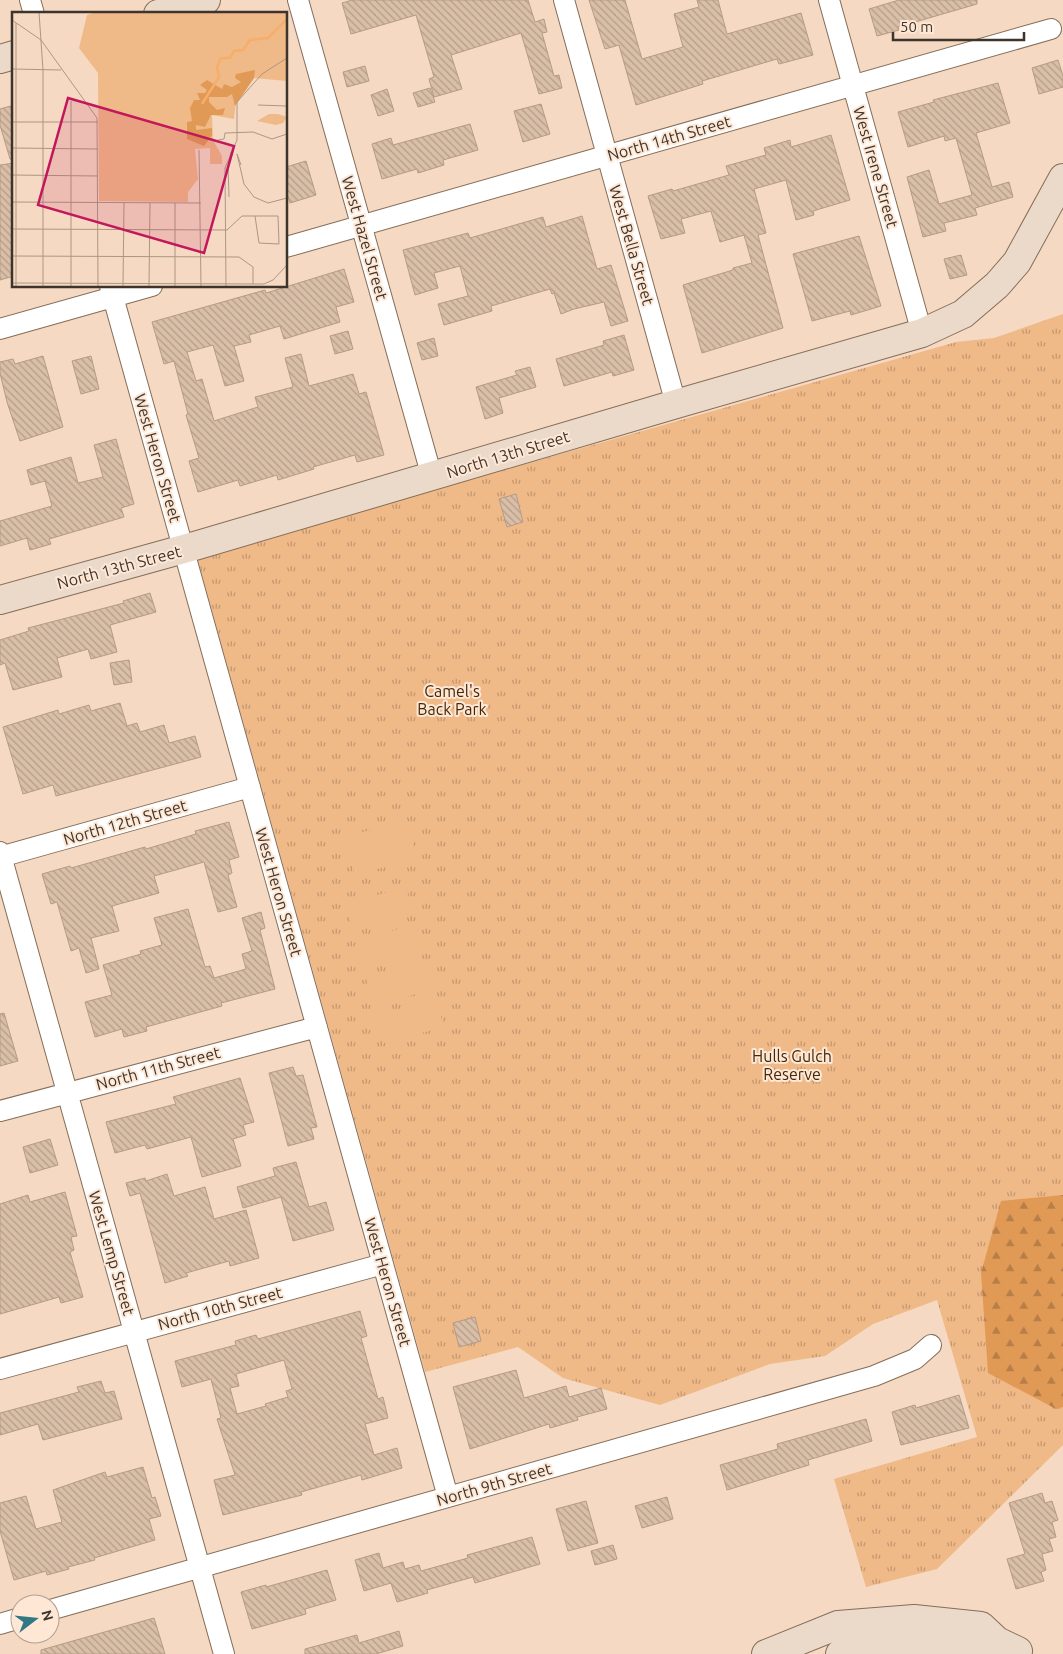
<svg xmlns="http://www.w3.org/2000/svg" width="1063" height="1654" font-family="Ubuntu,sans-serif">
  <defs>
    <pattern id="grass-tufts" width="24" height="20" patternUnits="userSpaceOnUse" patternTransform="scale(1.25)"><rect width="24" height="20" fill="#f0b988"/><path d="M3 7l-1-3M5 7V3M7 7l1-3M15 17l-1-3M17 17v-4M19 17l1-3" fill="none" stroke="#c4976f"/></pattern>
    <pattern id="forest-firs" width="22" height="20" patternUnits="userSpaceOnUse" patternTransform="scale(1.25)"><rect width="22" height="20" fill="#e19a56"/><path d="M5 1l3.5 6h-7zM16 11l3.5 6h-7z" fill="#b87e47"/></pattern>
    <pattern id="building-back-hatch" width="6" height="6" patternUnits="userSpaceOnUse" patternTransform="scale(1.25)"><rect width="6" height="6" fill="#dabfa8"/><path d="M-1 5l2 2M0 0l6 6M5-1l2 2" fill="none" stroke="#b29c89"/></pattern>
  </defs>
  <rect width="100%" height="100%" fill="#f5d9c2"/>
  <path fill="url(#grass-tufts)" d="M1063,314V1445L937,1569L866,1587L834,1479L977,1437L937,1300L873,1324L825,1356L770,1364L660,1405L563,1378L518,1347L425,1372L197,557L956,342L994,338Z"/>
  <path fill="url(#forest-firs)" d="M1063,1195V1407L1056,1409L988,1373L981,1273L1001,1201Z"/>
  <path fill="#f0b988" d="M407,820L417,858L355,875L345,837Z
    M406,887L414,915L353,931L346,904Z
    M416,924L424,952L364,969L356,941Z
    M426,961L434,989L373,1006L366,978Z
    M436,999L444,1027L384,1043L376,1016Z"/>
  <path fill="url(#building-back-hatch)" stroke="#b59b85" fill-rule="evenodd" d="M352,0H528L535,22L544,19L547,32L542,33L554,76L559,75L562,88L539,94L521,33L451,55L462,89L434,97L429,79L434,77L416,15L351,34L342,3Z
    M589,0H625L642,59L683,47L674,14L699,7L697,0H718L727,34L801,13L813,55L779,64L777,59L702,81L703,84L636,105L619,45L605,49Z
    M899,0H977V4L898,27L899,30L877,36L869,9Z
    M1058,60L1063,76V87L1039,94L1032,68Z
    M365,66L369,81L347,87L343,72Z
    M998,83L1010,123L976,133L992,187L1009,182L1013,197L975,208L977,215L944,223L946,231L923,237L907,177L929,170L939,204L972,195L956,138L945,141L944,136L908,147L898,112L934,102L933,100Z
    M430,88L435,102L418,107L413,93Z
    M387,89L394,111L378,116L371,95Z
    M541,104L550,134L523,142L514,111Z
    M14,105V159H10L0,125V109Z
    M470,124L478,150L443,160L444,165L418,173L417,169L382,179L372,144L391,138L393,145Z
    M831,135L850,200L813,211L814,215L796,220L786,180L754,189L766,233L758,235L783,328L702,353L683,285L733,270V268L752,263L744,235L720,242L711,211L681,219L685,233L661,239L648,196L672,189L673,191L729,175L726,166L766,155L764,148L790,140L791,147Z
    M306,161L316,195L290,203L286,190V167Z
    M14,163V276L0,280V165Z
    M582,216L597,269L611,265L628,321L611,326L604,302L574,309L561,314L554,293L552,294L550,289L491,306L492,311L444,325L438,304L468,296L460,266L434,273L438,288L415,295L403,250L468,233L470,238L543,217L546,227Z
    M859,236L881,306L851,315L850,311L812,321L793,254Z
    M961,255L967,275L950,279L944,259Z
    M344,269L354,302L336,307L340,322L284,339L280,326L249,335L251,342L234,346L244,381L225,386L213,345L187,352L196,381L202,379L214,421L258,407L255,397L293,387L285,358L301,354L309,386L353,374L359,394L366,392L384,455L357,462L355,455L313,467L314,469L278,480L277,475L240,486L238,480L198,492L189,461L199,458L186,415L188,414L174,361L164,364L152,322L265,290L266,293Z
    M348,331L353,349L335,354L330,336Z
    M624,335L634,370L613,376L612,372L564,386L556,359L604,345L603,341Z
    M434,338L438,356L422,360L417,343Z
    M43,356L63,427L20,441L7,402L0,373V362L13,359L15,364Z
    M91,356L99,389L81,394L72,361Z
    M530,367L536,387L499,398L503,413L485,419L476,387L517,375L515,371Z
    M116,439L134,504L121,508L124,517L49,539L51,544L30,550L27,538L0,546V521L52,506L45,481L31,485L27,470L71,457L78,483L103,477L94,445Z
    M516,494L523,522L507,527L499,499Z
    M150,593L156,612L110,625L117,652L91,659L88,649L57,658L62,677L13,690L5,663L0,665V640L29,631L28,628L124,603L123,601Z
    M129,660L132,682L114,685L110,663Z
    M120,703L127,726L137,723L140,732L164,725L169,743L195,736L201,757L56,796L53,785L23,794L3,727L58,710L59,714L89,705L91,711Z
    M229,822L239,857L229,860L232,873L228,875L237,907L218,912L204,862L154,876L159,893L112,906L119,931L91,938L99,969L86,973L79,948L71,951L57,902L51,904L42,874L70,866L71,868L145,847L146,849L196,834L195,831Z
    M188,909L205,967L210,966L214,978L246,969L242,954L252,951L242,918L261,912L265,928L260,930L275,989L221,1003L222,1006L146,1027L147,1031L124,1037L122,1029L95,1037L85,1002L112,995L103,965L141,954L140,951L162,945L154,918Z
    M4,1013L18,1061L0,1066V1014Z
    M293,1067L296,1076L303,1075L317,1127L311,1128L314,1139L288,1146L269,1073Z
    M240,1078L254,1122L243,1125L246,1135L233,1139L241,1166L202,1177L191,1137L147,1149L145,1145L115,1153L106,1122L176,1104L173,1097Z
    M50,1139L58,1165L30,1173L23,1147Z
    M296,1162L309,1207L326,1202L334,1230L293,1241L281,1197L243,1208L237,1187L275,1176L273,1168Z
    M167,1174L174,1196L205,1187L214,1219L246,1210L259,1258L230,1266L229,1261L186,1273L188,1276L165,1283L140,1193L130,1196L126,1183L145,1178L146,1181Z
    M65,1192L77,1236L71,1237L74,1250L70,1252L83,1297L61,1303L59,1297L0,1314V1204L28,1195L30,1202Z
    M360,1311L367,1336L361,1338L378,1399L383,1397L388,1418L365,1424L374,1455L397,1448L402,1468L362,1480L361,1475L301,1492L302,1495L223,1515L214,1480L235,1475L217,1419L221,1418L211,1379L182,1387L175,1361L236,1345L235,1341L256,1335L258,1339ZM284,1360L292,1389L286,1391L288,1397L265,1404L266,1406L237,1414L230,1388L239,1386L236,1374Z
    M475,1317L481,1341L459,1347L453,1323Z
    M516,1370L524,1398L566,1386L569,1397L601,1388L607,1409L577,1417L578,1420L550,1428L549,1424L470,1449L453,1387Z
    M101,1381L105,1393L114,1391L122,1419L43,1440L38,1424L0,1435V1413L79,1392L77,1387Z
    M959,1395L969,1428L901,1445L892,1412L915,1405L916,1408Z
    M866,1419L872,1441L808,1460L809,1465L727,1490L720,1465L778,1449L777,1444Z
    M143,1467L152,1498L155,1497L161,1516L149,1519L155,1540L94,1558L95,1560L68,1567L69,1569L47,1575L46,1571L14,1580L0,1531V1503L26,1496L36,1529L62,1522L53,1490L105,1472L107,1477Z
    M1042,1493L1045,1503L1052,1501L1058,1520L1052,1522L1056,1537L1049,1539L1053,1551L1042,1554L1046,1570L1041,1572L1044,1581L1016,1589L1007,1559L1025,1554L1009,1503Z
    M667,1497L673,1519L642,1528L635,1506Z
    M586,1501L598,1543L568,1551L556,1509Z
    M532,1537L540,1564L475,1583L473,1577L427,1590L428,1593L397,1602L391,1583L364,1591L355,1560L379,1553L383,1568L403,1562L405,1569L419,1565L421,1571L468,1558L467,1555Z
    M613,1545L617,1559L595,1565L591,1551Z
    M327,1570L336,1600L305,1609L306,1614L252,1629L241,1592L266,1585V1587Z
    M154,1618L165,1654H41V1650Z
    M399,1631L403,1646L376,1654H305V1649L357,1635L359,1643Z"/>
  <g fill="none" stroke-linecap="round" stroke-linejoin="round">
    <defs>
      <path id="street" d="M30,0L34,14
        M298,0L432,477
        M564,0L676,404
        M829,0L922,333
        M286,247L1051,29
        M110,286L448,1497
        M0,329L152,286
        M0,852L224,1654
        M0,857L250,787
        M0,1111L317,1027
        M0,1369L383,1264
        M50,1610L874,1376L915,1359L931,1345
        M0,1624L20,1618"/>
      <path id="secondary" d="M158,14L206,0
        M0,59L14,55
        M0,600L198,545L676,404L922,333L963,314L997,285L1017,262L1063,178
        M766,1654L838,1625L914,1619L981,1626L997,1641L1018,1651
        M840,1654L860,1647L917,1644L974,1653L997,1641"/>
    </defs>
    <use href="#street" stroke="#856d58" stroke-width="22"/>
    <use href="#secondary" stroke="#856d58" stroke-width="30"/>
    <use href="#street" stroke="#fff" stroke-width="20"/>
    <use href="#secondary" stroke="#ebdaca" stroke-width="28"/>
  </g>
  <g text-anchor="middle" stroke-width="4" stroke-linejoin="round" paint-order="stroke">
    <g font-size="16" fill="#3f342b" stroke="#fee8d5">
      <text transform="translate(669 138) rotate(-16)" y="6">North 14th Street</text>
      <text transform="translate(876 167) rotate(74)" y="6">West Irene Street</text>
      <text transform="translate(365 238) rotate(74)" y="6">West Hazel Street</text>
      <text transform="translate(632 245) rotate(74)" y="6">West Bella Street</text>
      <text transform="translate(508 454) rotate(-17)" y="6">North 13th Street</text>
      <text transform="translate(158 458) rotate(74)" y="6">West Heron Street</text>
      <text transform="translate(119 567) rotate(-15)" y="6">North 13th Street</text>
      <text transform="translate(125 822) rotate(-16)" y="6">North 12th Street</text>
      <text transform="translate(279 892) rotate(74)" y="6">West Heron Street</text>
      <text transform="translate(158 1068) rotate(-15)" y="6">North 11th Street</text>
      <text transform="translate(112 1253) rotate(74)" y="6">West Lemp Street</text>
      <text transform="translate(388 1282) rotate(74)" y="6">West Heron Street</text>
      <text transform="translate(220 1308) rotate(-15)" y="6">North 10th Street</text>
      <text transform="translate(494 1484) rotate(-16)" y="6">North 9th Street</text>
    </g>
    <g font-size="16" fill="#442709" stroke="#fee8d5">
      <text x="452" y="697">Camel's<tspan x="452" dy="18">Back Park</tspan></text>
      <text x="792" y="1062">Hulls Gulch<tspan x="792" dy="18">Reserve</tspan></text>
    </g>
  </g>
  <g transform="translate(12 12)">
    <rect width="275" height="275" fill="#f5d9c2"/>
    <path d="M85,0H275V69L242,66L224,88L222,107L200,103L201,128L210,144V152H198V136L183,137L186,167L176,180V190L87,189L86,61L67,36L75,3ZM257,102H266L275,105L271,111L264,113L245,109Z" fill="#f0b988"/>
    <path d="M243,58L242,66L223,94L220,82L215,85H197V90L205,98L213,96L211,103H199L193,115L184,113V118L200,116V123L192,134L175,127V110L180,109L178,96L182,88H188L185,81H193L195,78L188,73L195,68L210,77L212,72L220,75L229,70L223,66L224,62Z" fill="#e19a56"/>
    <path fill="none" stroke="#f6ae6a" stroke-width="2.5" d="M190,92L207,65L205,55L209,46H218L222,39L231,38L238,28L256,26L275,7"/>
    <path fill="none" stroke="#ac9786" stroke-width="1" d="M27,0L31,58V275M0,8L29,28L85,106L86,275M0,57L49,58M246,93L275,94M0,110H86M206,128L212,127L213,121L241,120L260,127L275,122M0,136L86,137M187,138L189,275M229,153L225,142L232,172L242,185L256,191L275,186M0,163L86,164M217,185L216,154L219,140M0,190L189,191M0,217L215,218M215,218L230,204H266L267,232L247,231L243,204M0,244L227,245L241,255V272M0,271L252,272L261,268L275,253M4,275V11M59,275V89M111,275L112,191M137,275L138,191M163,275V191M214,275L213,156L225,128V90L250,62L275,46"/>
    <path fill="#c2185b" fill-opacity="0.15" stroke="#c2185b" stroke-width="2.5" d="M56,86L222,134L192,241L26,193Z"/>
    <rect width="275" height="275" fill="none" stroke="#3f342b" stroke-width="2.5"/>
  </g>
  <g transform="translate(35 1619) rotate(74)"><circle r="24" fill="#fee8d5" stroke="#b2a091"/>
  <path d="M0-4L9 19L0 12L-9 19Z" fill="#317784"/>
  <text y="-8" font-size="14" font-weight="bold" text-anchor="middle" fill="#3f342b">N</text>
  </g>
  <path d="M893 32v8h131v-8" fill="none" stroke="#3f342b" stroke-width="2.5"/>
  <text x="900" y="32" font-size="15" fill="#3f342b" stroke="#fee8d5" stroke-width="4" paint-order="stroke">50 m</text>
</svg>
